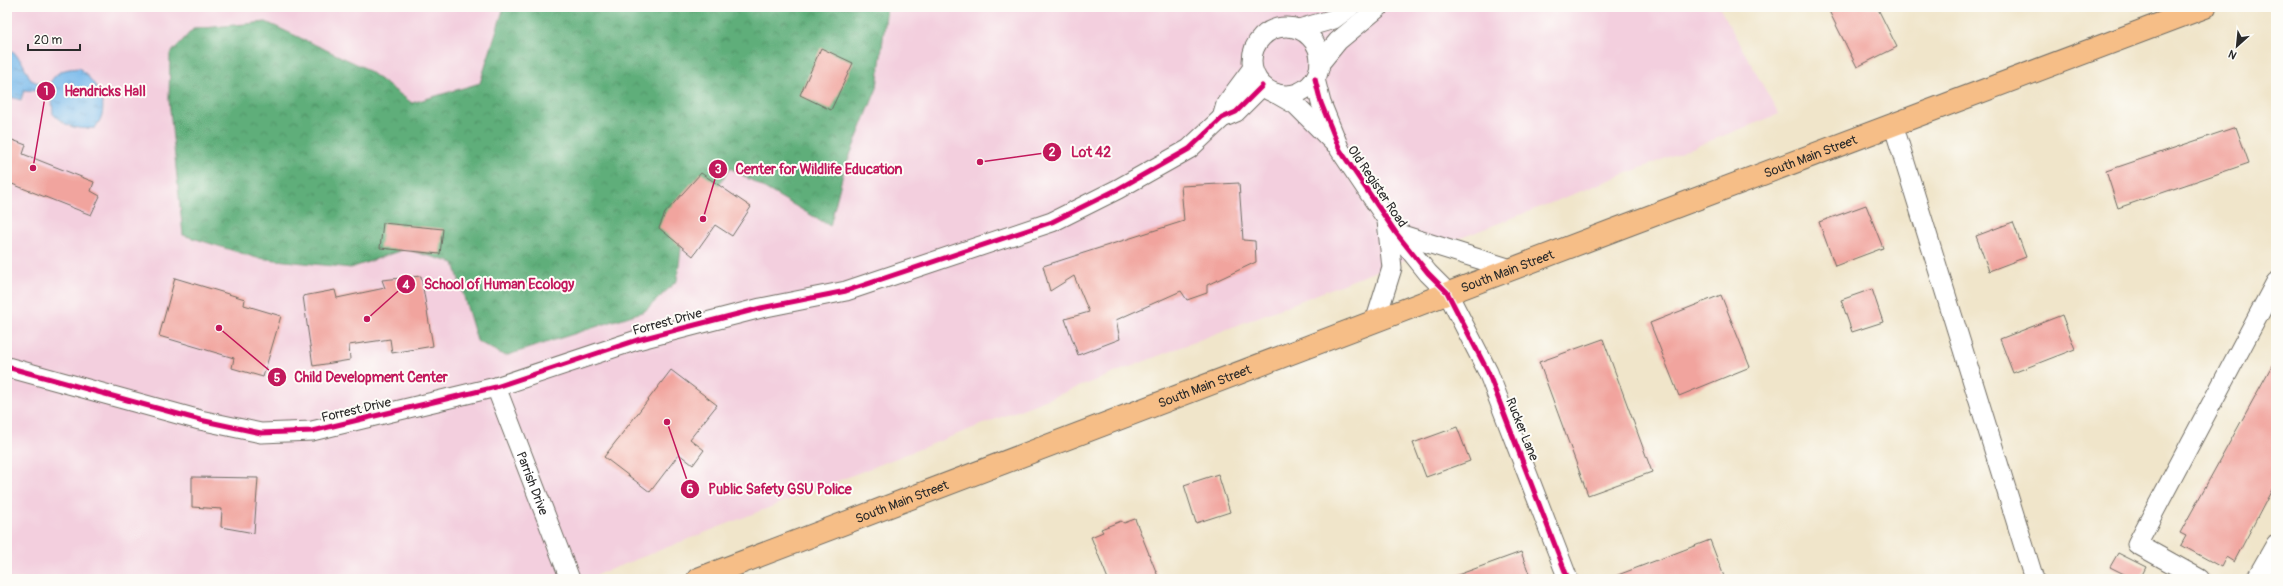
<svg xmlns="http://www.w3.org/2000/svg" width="2283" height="586" font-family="Pangolin,sans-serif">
  <defs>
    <pattern id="forest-crowns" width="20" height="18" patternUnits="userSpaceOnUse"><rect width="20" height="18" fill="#5eae7a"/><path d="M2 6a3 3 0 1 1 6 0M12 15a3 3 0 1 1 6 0" fill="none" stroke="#4e8e64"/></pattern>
    <pattern id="water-ripples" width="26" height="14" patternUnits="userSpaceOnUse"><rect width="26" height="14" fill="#75b7ea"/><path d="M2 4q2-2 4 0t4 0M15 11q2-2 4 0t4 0" fill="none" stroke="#6095be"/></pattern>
  </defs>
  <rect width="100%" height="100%" fill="#fdfcf7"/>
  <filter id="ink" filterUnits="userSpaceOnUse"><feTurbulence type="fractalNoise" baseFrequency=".025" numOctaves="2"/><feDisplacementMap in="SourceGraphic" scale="8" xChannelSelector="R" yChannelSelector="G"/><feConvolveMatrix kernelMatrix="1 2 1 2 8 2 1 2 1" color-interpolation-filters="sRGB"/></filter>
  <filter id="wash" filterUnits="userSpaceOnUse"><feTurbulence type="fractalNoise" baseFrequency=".012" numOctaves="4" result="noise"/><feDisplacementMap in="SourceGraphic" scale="16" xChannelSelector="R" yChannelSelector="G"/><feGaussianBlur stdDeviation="0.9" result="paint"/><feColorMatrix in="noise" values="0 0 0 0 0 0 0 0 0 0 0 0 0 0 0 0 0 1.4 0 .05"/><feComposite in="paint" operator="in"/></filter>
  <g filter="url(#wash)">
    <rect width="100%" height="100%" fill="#f0e5ca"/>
    <path fill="#f3cfde" d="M7,7H1719L1779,114L586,579H7Z"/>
    <path fill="url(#forest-crowns)" stroke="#446c52" d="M504,7H887L877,88L844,170L830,226L730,168L682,242L677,281L645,311L505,356L477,341L454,263L405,249L351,268L257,258L183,235L169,100L170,54L193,29L266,22L363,67L412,103L480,83Z"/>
    <path fill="url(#water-ripples)" stroke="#50718a" d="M13,51L22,62L31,80L41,84L50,83C57,70 65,69 80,68C97,85 113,105 95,128C77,130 66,127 53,114L52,100L48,92L24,90L21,100L7,96V52Z"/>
    <g id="blocks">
      <path fill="#f1a49e" d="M1827,7H1877L1897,47L1857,67Z
        M821,48L853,63L831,110L800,95Z
        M2236,127L2249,163L2118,208L2106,171Z
        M7,138L26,145L23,154L94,182L91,191L100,196L91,215L7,182Z
        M701,173L751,207L732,236L715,225L693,256L659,228L665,213Z
        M1239,183L1243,240L1255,241L1256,262L1207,285V293L1187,300L1181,291L1116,320L1120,339L1078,355L1065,319L1089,312L1074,276L1050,291L1043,266L1184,221L1181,186Z
        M1866,205L1883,248L1835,266L1819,222Z
        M2013,222L2026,257L1989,271L1976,236Z
        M383,223L443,229L440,254L380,248Z
        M421,276L433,346L392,353L390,339L349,345L350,360L313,366L303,296L335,290L337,298L385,288L382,280Z
        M175,278L245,299L244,305L281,316L263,377L232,368L234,358L159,336Z
        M1872,289L1883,322L1852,332L1841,300Z
        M1721,295L1750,367L1679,396L1650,323Z
        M2062,315L2075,349L2013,373L2000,339Z
        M1603,339L1652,472L1588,495L1539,362Z
        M2276,358V482L2234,562L2226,557L2221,567L2181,545L2186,536L2180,533Z
        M671,370L717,405L690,439L704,450L693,465L679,454L650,492L604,457Z
        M1457,427L1470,461L1426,477L1413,443Z
        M1218,474L1230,512L1196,523L1184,485Z
        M192,477L258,478L254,533L221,527L222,509L192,507Z
        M1135,519L1159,579H1108L1091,537L1103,532L1101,529L1121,521L1124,523Z
        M1710,540L1725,579H1611L1610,578Z
        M1521,552L1531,579H1452V577Z
        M2118,553L2146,567L2140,579H2134L2110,567Z"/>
    </g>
  </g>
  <g filter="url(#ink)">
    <use href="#blocks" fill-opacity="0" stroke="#706c63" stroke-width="1"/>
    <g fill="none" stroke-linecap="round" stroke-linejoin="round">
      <defs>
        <g id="minor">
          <circle cx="1286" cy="61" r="34"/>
          <path d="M1299,29L1334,19L1350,7"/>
          <path d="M1320,63L1338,41L1379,7"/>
          <path d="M1315,79L1321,103L1340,150L1396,233L1428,273L1447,292L1488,372L1568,579"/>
          <path d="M1275,93L1296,105L1334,143"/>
          <path d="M1222,118L1226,104L1252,69"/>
          <path d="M1893,124L2034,579"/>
          <path d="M1396,233L1511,269"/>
          <path d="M1376,319L1392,268L1387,221"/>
          <path d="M7,367L200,420L261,433L312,431L496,387L637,340L761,308L846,291L1052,222L1118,189L1189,149L1222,118L1236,112L1262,86"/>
          <path id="s1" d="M496,387L570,579"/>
          <path d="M2200,579L2137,544L2276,282"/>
          <path d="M2256,579L2276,544"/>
        </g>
        <g id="major">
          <path id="s2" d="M698,579C1200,387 1702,196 2205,7"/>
        </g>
      </defs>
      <use href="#minor" stroke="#706c63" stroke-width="21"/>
      <use href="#major" stroke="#706c63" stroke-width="24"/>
      <use href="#minor" stroke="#fff" stroke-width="19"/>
      <use href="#major" stroke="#f6be87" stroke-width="22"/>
      <defs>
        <path id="cycleway" d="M1315,79L1321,103L1340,150L1396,233L1428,273L1447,292L1488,372L1568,579
          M7,367L200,420L261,433L312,431L496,387L637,340L761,308L846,291L1052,222L1118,189L1189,149L1222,118L1236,112L1262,86"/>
      </defs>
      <use href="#cycleway" stroke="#fdfcf7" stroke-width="8"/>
      <use href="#cycleway" stroke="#d6006c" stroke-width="5"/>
    </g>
  </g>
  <g text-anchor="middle" stroke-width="4" stroke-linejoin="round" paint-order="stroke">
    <g font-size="13" fill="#2b2b2b" stroke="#fdfcf7">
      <text dy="5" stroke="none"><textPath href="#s2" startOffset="1190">South Main Street</textPath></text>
      <text transform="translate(1378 186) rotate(56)" y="5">Old Register Road</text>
      <text dy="5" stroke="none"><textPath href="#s2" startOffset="866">South Main Street</textPath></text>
      <text transform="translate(667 321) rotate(-15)" y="5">Forrest Drive</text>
      <text dy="5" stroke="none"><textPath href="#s2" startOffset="542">South Main Street</textPath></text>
      <text transform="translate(356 409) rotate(-13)" y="5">Forrest Drive</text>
      <text transform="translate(1523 429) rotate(68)" y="5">Rucker Lane</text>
      <text dy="5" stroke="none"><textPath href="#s1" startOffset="103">Parrish Drive</textPath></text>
      <text dy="5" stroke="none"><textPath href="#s2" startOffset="218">South Main Street</textPath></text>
    </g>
  </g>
  <path fill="none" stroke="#c2185b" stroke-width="1.5" d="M33 168L46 91M980 162L1052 152M703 219L718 169M367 319L406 284M219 328L277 377M667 422L690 489"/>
  <g fill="#c2185b" stroke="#fdfcf7" stroke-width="1.5">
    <circle cx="33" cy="168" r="4"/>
    <circle cx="980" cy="162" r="4"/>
    <circle cx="703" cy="219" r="4"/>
    <circle cx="367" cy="319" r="4"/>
    <circle cx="219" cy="328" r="4"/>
    <circle cx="667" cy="422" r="4"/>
    <circle cx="46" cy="91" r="10"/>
    <circle cx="1052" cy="152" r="10"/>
    <circle cx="718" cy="169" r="10"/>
    <circle cx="406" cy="284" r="10"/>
    <circle cx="277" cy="377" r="10"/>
    <circle cx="690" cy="489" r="10"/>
  </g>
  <g font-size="12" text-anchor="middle" font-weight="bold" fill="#fff">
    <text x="46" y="95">1</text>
    <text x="1052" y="156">2</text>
    <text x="718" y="173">3</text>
    <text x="406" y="289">4</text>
    <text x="277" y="382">5</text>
    <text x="690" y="493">6</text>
  </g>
  <g font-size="14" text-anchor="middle" font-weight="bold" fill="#c2185b" stroke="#fdfcf7" stroke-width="4" stroke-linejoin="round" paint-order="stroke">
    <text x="105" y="96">Hendricks Hall</text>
    <text x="1091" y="157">Lot 42</text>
    <text x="819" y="174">Center for Wildlife Education</text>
    <text x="499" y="289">School of Human Ecology</text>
    <text x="371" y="382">Child Development Center</text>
    <text x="780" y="494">Public Safety GSU Police</text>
  </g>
  <rect width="2283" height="586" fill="none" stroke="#fdfcf7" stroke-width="24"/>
  <g transform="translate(2237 46) rotate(207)" stroke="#fdfcf7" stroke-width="3" paint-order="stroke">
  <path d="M0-3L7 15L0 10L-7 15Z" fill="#2b2b2b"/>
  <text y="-6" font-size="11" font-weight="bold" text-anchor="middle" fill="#2b2b2b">N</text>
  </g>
  <path d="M28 44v6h52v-6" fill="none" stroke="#2b2b2b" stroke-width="2"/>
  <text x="34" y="44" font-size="12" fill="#2b2b2b" stroke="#fdfcf7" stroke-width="3" paint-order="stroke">20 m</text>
</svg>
